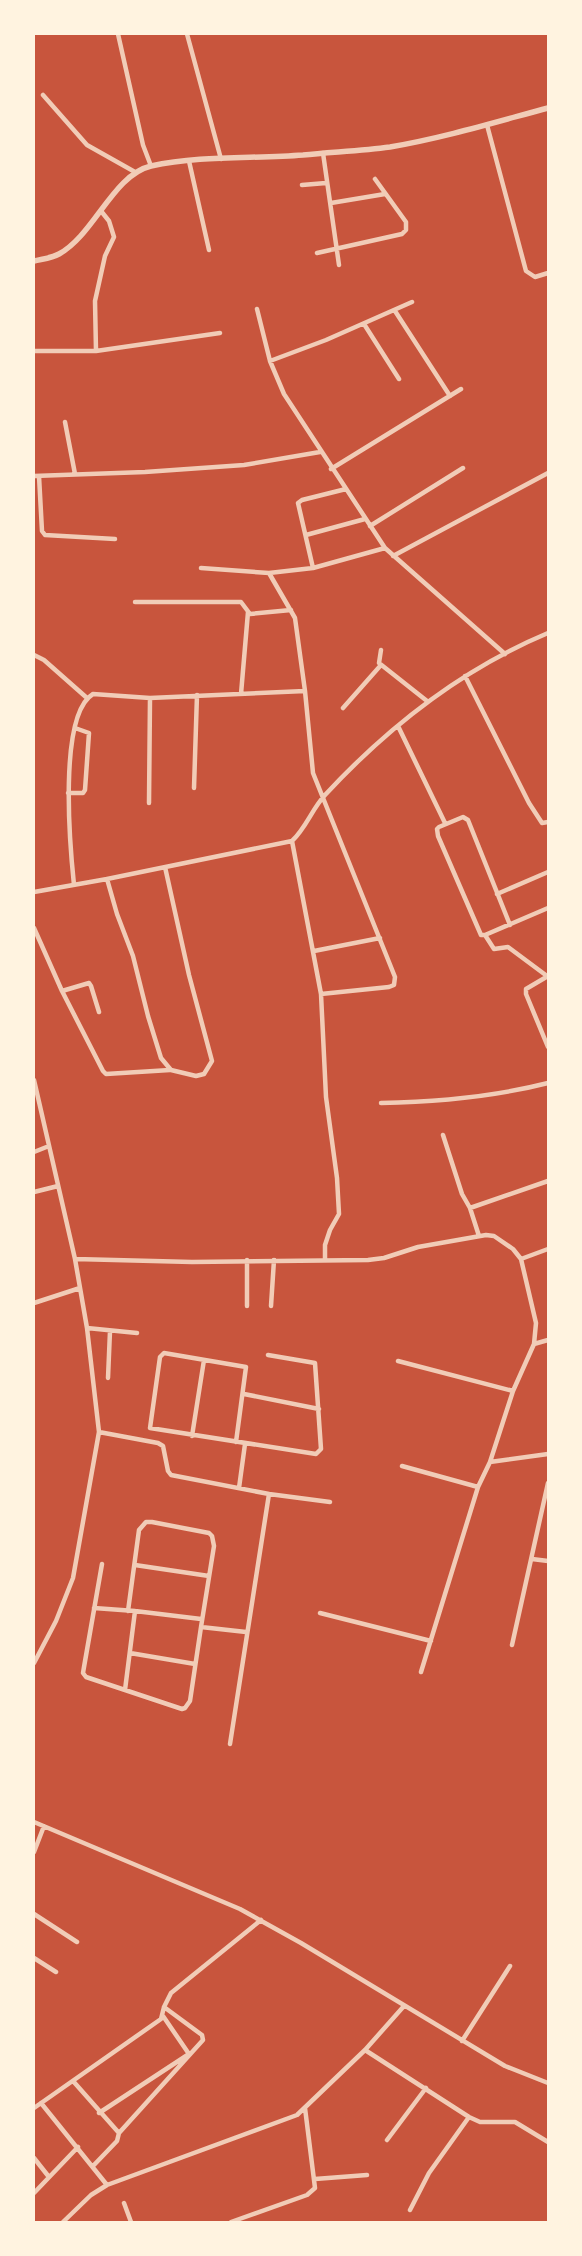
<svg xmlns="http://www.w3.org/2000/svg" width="582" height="2256" font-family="'Work Sans',sans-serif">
  <rect width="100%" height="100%" fill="#c8553d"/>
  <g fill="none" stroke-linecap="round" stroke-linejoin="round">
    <path stroke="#f1ccb7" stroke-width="4.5" d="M118,34L143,145L151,166
      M187,34L221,159
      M43,95L87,145L135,172
      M487,125L526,271L535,277L548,273
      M323,153L339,265
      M189,161L209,250
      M302,185L326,183
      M331,203L385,194
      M317,253L402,234L406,230V222L375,179
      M257,309L270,361L284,394L385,548L505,654
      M395,311L450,396
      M364,324L399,379
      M34,351H96L220,333
      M96,351L95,301L105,256L114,237L109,221L101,211
      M270,361L326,340L412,302
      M65,422L75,474
      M331,469L461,389
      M34,476L145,472L244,465L320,452
      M39,476L42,531L45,535L115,539
      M346,489L302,500L298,503L313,568L385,548
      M370,526L463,468
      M306,535L365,519
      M393,556L548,473
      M201,568L269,573
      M135,602H241L250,614L291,610
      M381,650L379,663L427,701
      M34,655L44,660L87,698
      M465,676L529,803L542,823L548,822
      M305,691L295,618L269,573L313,568
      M241,694L248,612
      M343,708L381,665
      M398,726L445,823
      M194,788L197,695
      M68,793H83L85,790L89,733L75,728
      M149,803L150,698
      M292,841L321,994L326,1097L337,1178L339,1214L330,1230L325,1245V1260
      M107,879L117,914L133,956L148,1016L161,1058L171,1070L196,1076L204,1074L212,1061L189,975L165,867
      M74,885C70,847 58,715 93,694L150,698L305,691L313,773L395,977L394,985L389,987L321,994
      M34,892L107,879L292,841C306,828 312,809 325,795C388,727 462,669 548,633
      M497,894L548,872
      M510,925L468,820L463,817L439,827L437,829L438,836L481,935H485L494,949L508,947L547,976
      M34,928L62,991L89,983L91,986L99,1012
      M485,935L548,908
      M314,951L380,938
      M548,976L526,989V994L548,1047
      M62,991L103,1071L106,1074L170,1070
      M34,1080L75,1259L87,1328L99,1432L73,1578L56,1621L34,1663
      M381,1103C438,1102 493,1097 548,1083
      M443,1135L462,1194L470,1208
      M34,1152L49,1146
      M34,1192L58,1186
      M479,1236L470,1208L548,1181
      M75,1259L192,1262L368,1260L384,1258L418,1247L486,1235L494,1236L513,1249L521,1259L536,1323L534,1344L513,1391L490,1462L478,1487L421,1672
      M521,1259L548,1249
      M34,1303L80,1288
      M247,1306V1260
      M271,1306L274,1260
      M87,1328L137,1333
      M534,1344L548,1340
      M398,1361L513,1391
      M108,1378L110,1331
      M244,1394L319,1409
      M99,1432L158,1443L163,1446L168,1471L171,1475L269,1494L230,1744
      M192,1436L204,1360
      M236,1442L246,1367L164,1353L160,1357L150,1428L316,1454L321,1449L315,1363L268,1355
      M490,1462L548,1454
      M402,1466L478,1487
      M239,1488L245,1444
      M269,1494L330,1502
      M532,1559L548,1561
      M102,1564L84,1667L83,1673L86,1677L182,1709L185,1708L190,1701L201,1627
      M135,1565L209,1576
      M94,1608L135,1611L201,1619
      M128,1611L139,1530L146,1522H152L209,1533L212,1536L214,1546L201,1627L246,1632
      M320,1613L431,1641
      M512,1645L548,1483
      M130,1653L195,1664
      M125,1690L135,1611
      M34,1822L240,1909L301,1943L505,2066L548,2083
      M34,1852L44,1826
      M34,1914L77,1942
      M34,1958L56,1972
      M462,2041L510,1966
      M365,2050L469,2117L480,2122H515L548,2142
      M73,2081L119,2133
      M41,2103L107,2185
      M34,2108L161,2019L164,2007L171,1993L261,1920
      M99,2113L189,2054L163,2016
      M387,2140L426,2088
      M34,2158L49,2177
      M93,2166L117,2141L119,2133L203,2040L202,2035L164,2007
      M315,2179L367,2175
      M34,2193L78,2147
      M124,2203L131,2222
      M410,2210L429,2173L469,2117
      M63,2222L91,2195L107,2185L297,2115L365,2050L404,2006
      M231,2222L307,2195L315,2188L305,2108"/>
    <path stroke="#f1ccb7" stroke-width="5.5" d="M34,261C42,259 52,258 59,254C94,235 113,175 151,166C200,155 253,159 303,155C331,152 361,151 390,147C443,138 496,122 548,108"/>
  </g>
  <rect width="582" height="2256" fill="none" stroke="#fff3e0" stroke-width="70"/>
</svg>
